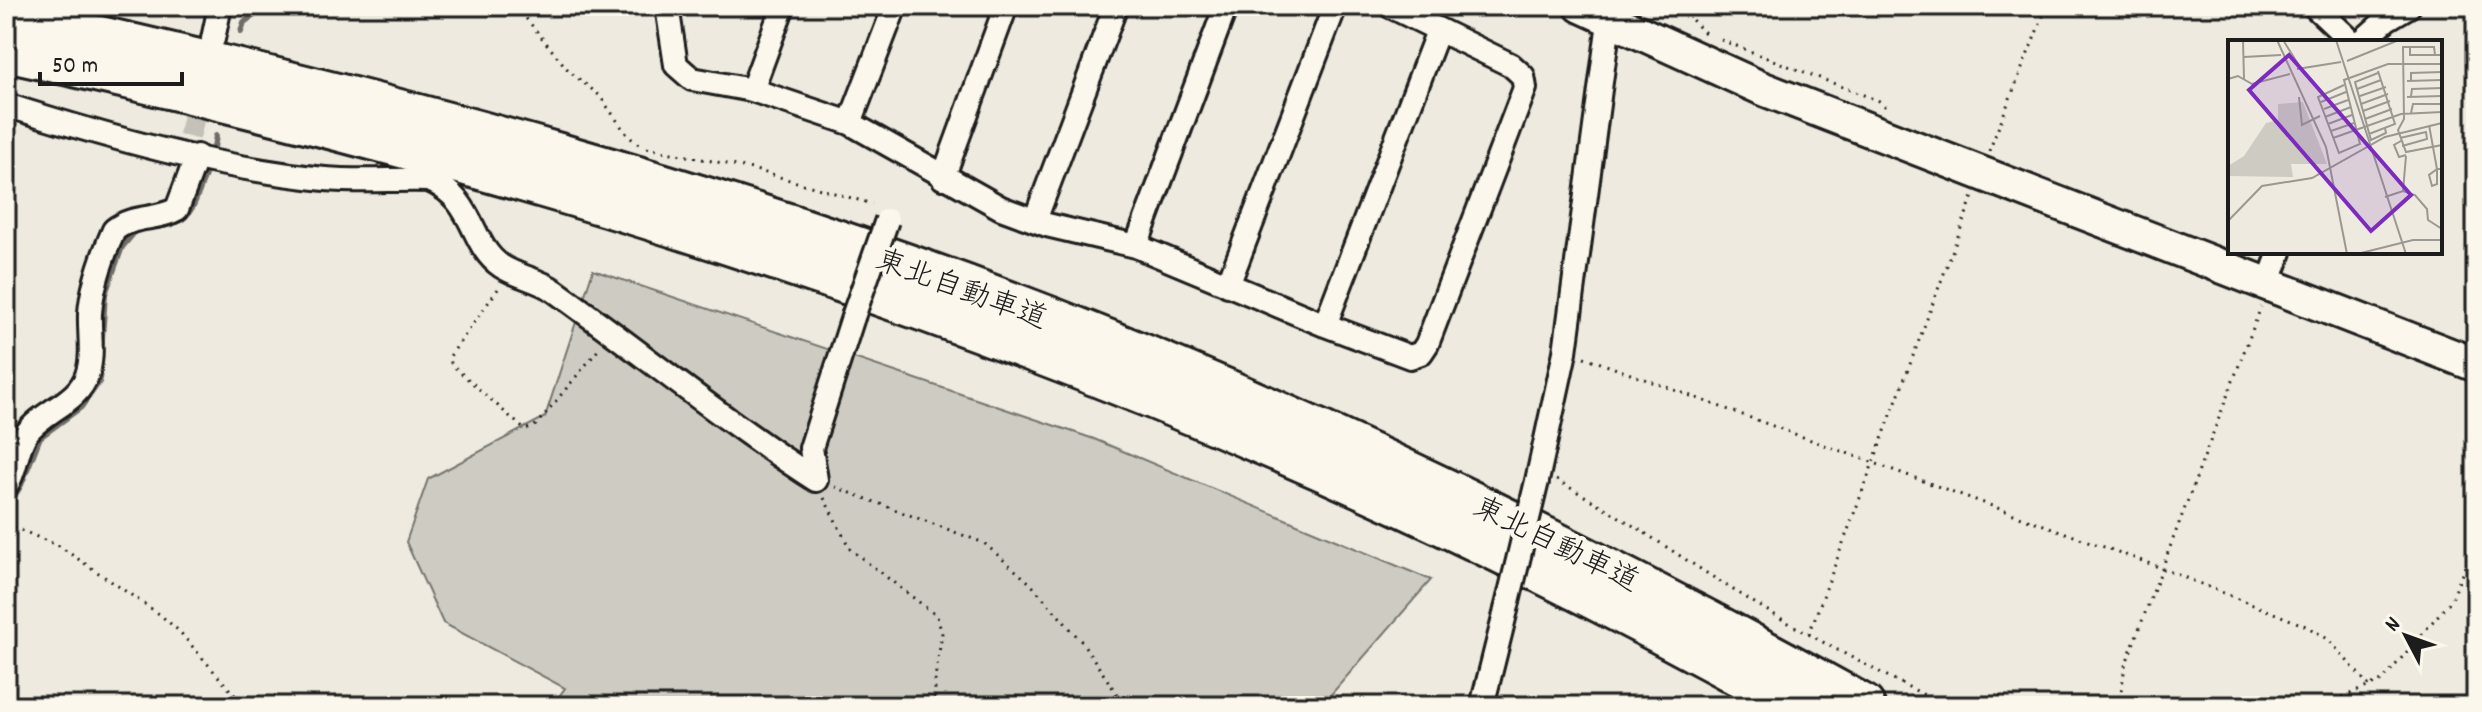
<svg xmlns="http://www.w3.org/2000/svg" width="2482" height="712" font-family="Dekko,'Klee One',sans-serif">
  <rect width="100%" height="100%" fill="#eeeadf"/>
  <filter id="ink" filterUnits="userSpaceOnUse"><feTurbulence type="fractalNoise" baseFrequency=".0125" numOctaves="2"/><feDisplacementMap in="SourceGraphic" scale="16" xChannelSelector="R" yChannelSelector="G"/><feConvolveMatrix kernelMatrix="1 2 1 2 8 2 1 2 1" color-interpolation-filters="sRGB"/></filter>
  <g filter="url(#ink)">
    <path fill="#ceccc2" stroke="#75746f" stroke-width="2" d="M593,270L1094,439L1431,580L1321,706H552L565,688L443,623L406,542L428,479L545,417Z"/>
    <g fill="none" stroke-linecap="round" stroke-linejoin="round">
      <path stroke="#6f6d69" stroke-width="6" d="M272,9L277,6
        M241,32L244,22L256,14
        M213,153L216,136
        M151,227C191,226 192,209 205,175
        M6,510L21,485L40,437L81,407L99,382L105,294L122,247L136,230"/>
      <path stroke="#c4c1b8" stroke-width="22" stroke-dasharray="22 11" stroke-linecap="butt" d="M189,137L201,87"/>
      <defs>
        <path id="street" d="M667,6L676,65L692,79L752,90L850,123L1001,208L1047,225L1136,246L1325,325L1410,357L1421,353L1427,344L1525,88L1523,76L1511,65L1390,6
          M2314,6L2352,42
          M213,39L220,6
          M2361,42L2387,19L2409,6
          M752,90L783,6
          M6,105C108,137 218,169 325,179C359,182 395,179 429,180C476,200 469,244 501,266C518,277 538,279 555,291C643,354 726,422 816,480
          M850,123L895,6
          M943,178L1006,6
          M1035,220L1116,6
          M1136,246L1226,6
          M2268,284L2280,252
          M1228,285L1335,6
          M1325,325L1438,31
          M816,480L811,448L853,317
          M1537,481L1565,352L1611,7
          M6,486C17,470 16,449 26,434C43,410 78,403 87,375C94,356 89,333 90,313C92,286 103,255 114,230C134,214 156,221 177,209L197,156
          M1482,706L1506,610"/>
        <path id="secondary" d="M1581,6L1761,88L2476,365"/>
        <path id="highway" d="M6,17C379,99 752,198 1107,341C1368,446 1617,570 1863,706
          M6,50C631,185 1238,391 1796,706"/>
      </defs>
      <use href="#street" stroke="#1c1c1c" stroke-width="28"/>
      <use href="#secondary" stroke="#1c1c1c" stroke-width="38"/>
      <use href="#highway" stroke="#1c1c1c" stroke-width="48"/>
      <path stroke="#1c1c1c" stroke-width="3" stroke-dasharray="2 6" stroke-linecap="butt" d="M516,6L569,71L599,95L628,136L640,145
        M1685,6L1690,18L1706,34
        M1721,40L1879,101L1887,108
        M647,148L752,169L872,204
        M1989,151L2047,6
        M498,289L450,356L451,364L525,430L536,425L599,349
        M1584,357L2156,566L2306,626L2328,639L2370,687
        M1556,480C1623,516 1684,560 1748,599C1812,638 1879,672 1946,706
        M835,487L984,543L1030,583L1082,642L1125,706
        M824,498L850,549L937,616L942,634L935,678V706
        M6,524L59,546L159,614L179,631L244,706
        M1809,634L1973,196
        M2119,706L2125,666L2261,307
        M2320,706L2382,681L2452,599L2473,546L2476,547"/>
      <use href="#street" stroke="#fbf7ec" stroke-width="22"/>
      <use href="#secondary" stroke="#fbf7ec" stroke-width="32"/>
      <use href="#highway" stroke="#fbf7ec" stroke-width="42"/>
      <defs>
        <path id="street-bridge" d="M853,317L887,220
          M1506,610L1537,481"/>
      </defs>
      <use href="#street-bridge" stroke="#1c1c1c" stroke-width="28" stroke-linecap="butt"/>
      <use href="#street-bridge" stroke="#fbf7ec" stroke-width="22"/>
    </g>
  </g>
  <g text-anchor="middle" stroke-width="8" stroke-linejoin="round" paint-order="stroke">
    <g font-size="30" fill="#1c1c1c" stroke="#fbf7ec">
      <text transform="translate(962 288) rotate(20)" y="10">東北自動車道</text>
      <text transform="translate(1557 543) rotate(26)" y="10">東北自動車道</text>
    </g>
  </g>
  <g transform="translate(2228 40)">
    <rect width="214" height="214" fill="#eeeadf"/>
    <path d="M75,62L99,124H63L65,137L0,136V126L16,116L38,83L50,80V64Z" fill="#ceccc2"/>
    <path fill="none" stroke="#9a9891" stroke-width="2" d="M15,0L16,39M49,0L98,107L119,214M55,0L72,27M108,0L178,214M182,8V15H214M207,15L206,7H175L176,79L170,90L178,112L214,105M16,17L53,15M119,21L171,0M69,29L113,22M150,33L127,42L143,100L158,93L157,88M0,39L10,36L24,44L62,34M179,41L214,40M183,41V33L214,32M116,45L90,57L111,113L132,104L116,40L160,24H214M129,49L153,40M132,56L158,47M183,56L184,49L214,48M71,57L74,85L92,76M179,57L214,56M93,62L118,52M133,64L160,54M96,69L120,60M135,71L162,61M183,73L185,64H214M97,77L123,67M137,79L164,69M100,84L124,75M201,85L209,129L201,135L204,146L209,144V129H214M103,91L126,83M141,94L167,84L150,31M105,98L173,74L214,72M172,98L198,92L199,99L174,106M173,101L166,105L171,117L178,115M175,151L178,116M157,157L175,151L187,155L199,169L200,180L214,189M0,181L34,146L84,138L157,97L214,83M129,214L185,200H214"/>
    <path fill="#7b2cbf" fill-opacity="0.15" stroke="#7b2cbf" stroke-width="4" d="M61,15L183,155L143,191L21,50Z"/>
    <rect width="214" height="214" fill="none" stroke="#1c1c1c" stroke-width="4"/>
  </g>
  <rect width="2482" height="712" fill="none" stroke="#fbf7ec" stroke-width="32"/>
  <rect x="16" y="16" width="2450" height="680" fill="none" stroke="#1c1c1c" stroke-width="3" filter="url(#ink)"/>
  <g transform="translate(2406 636) rotate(311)" stroke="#fbf7ec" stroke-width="6" paint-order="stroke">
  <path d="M0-6L14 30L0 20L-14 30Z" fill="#1c1c1c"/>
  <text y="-12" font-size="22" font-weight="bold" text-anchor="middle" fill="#1c1c1c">N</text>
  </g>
  <path d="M40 72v12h142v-12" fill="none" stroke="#1c1c1c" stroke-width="4"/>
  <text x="52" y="72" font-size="24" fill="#1c1c1c" stroke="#fbf7ec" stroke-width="6" paint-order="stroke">50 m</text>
</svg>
